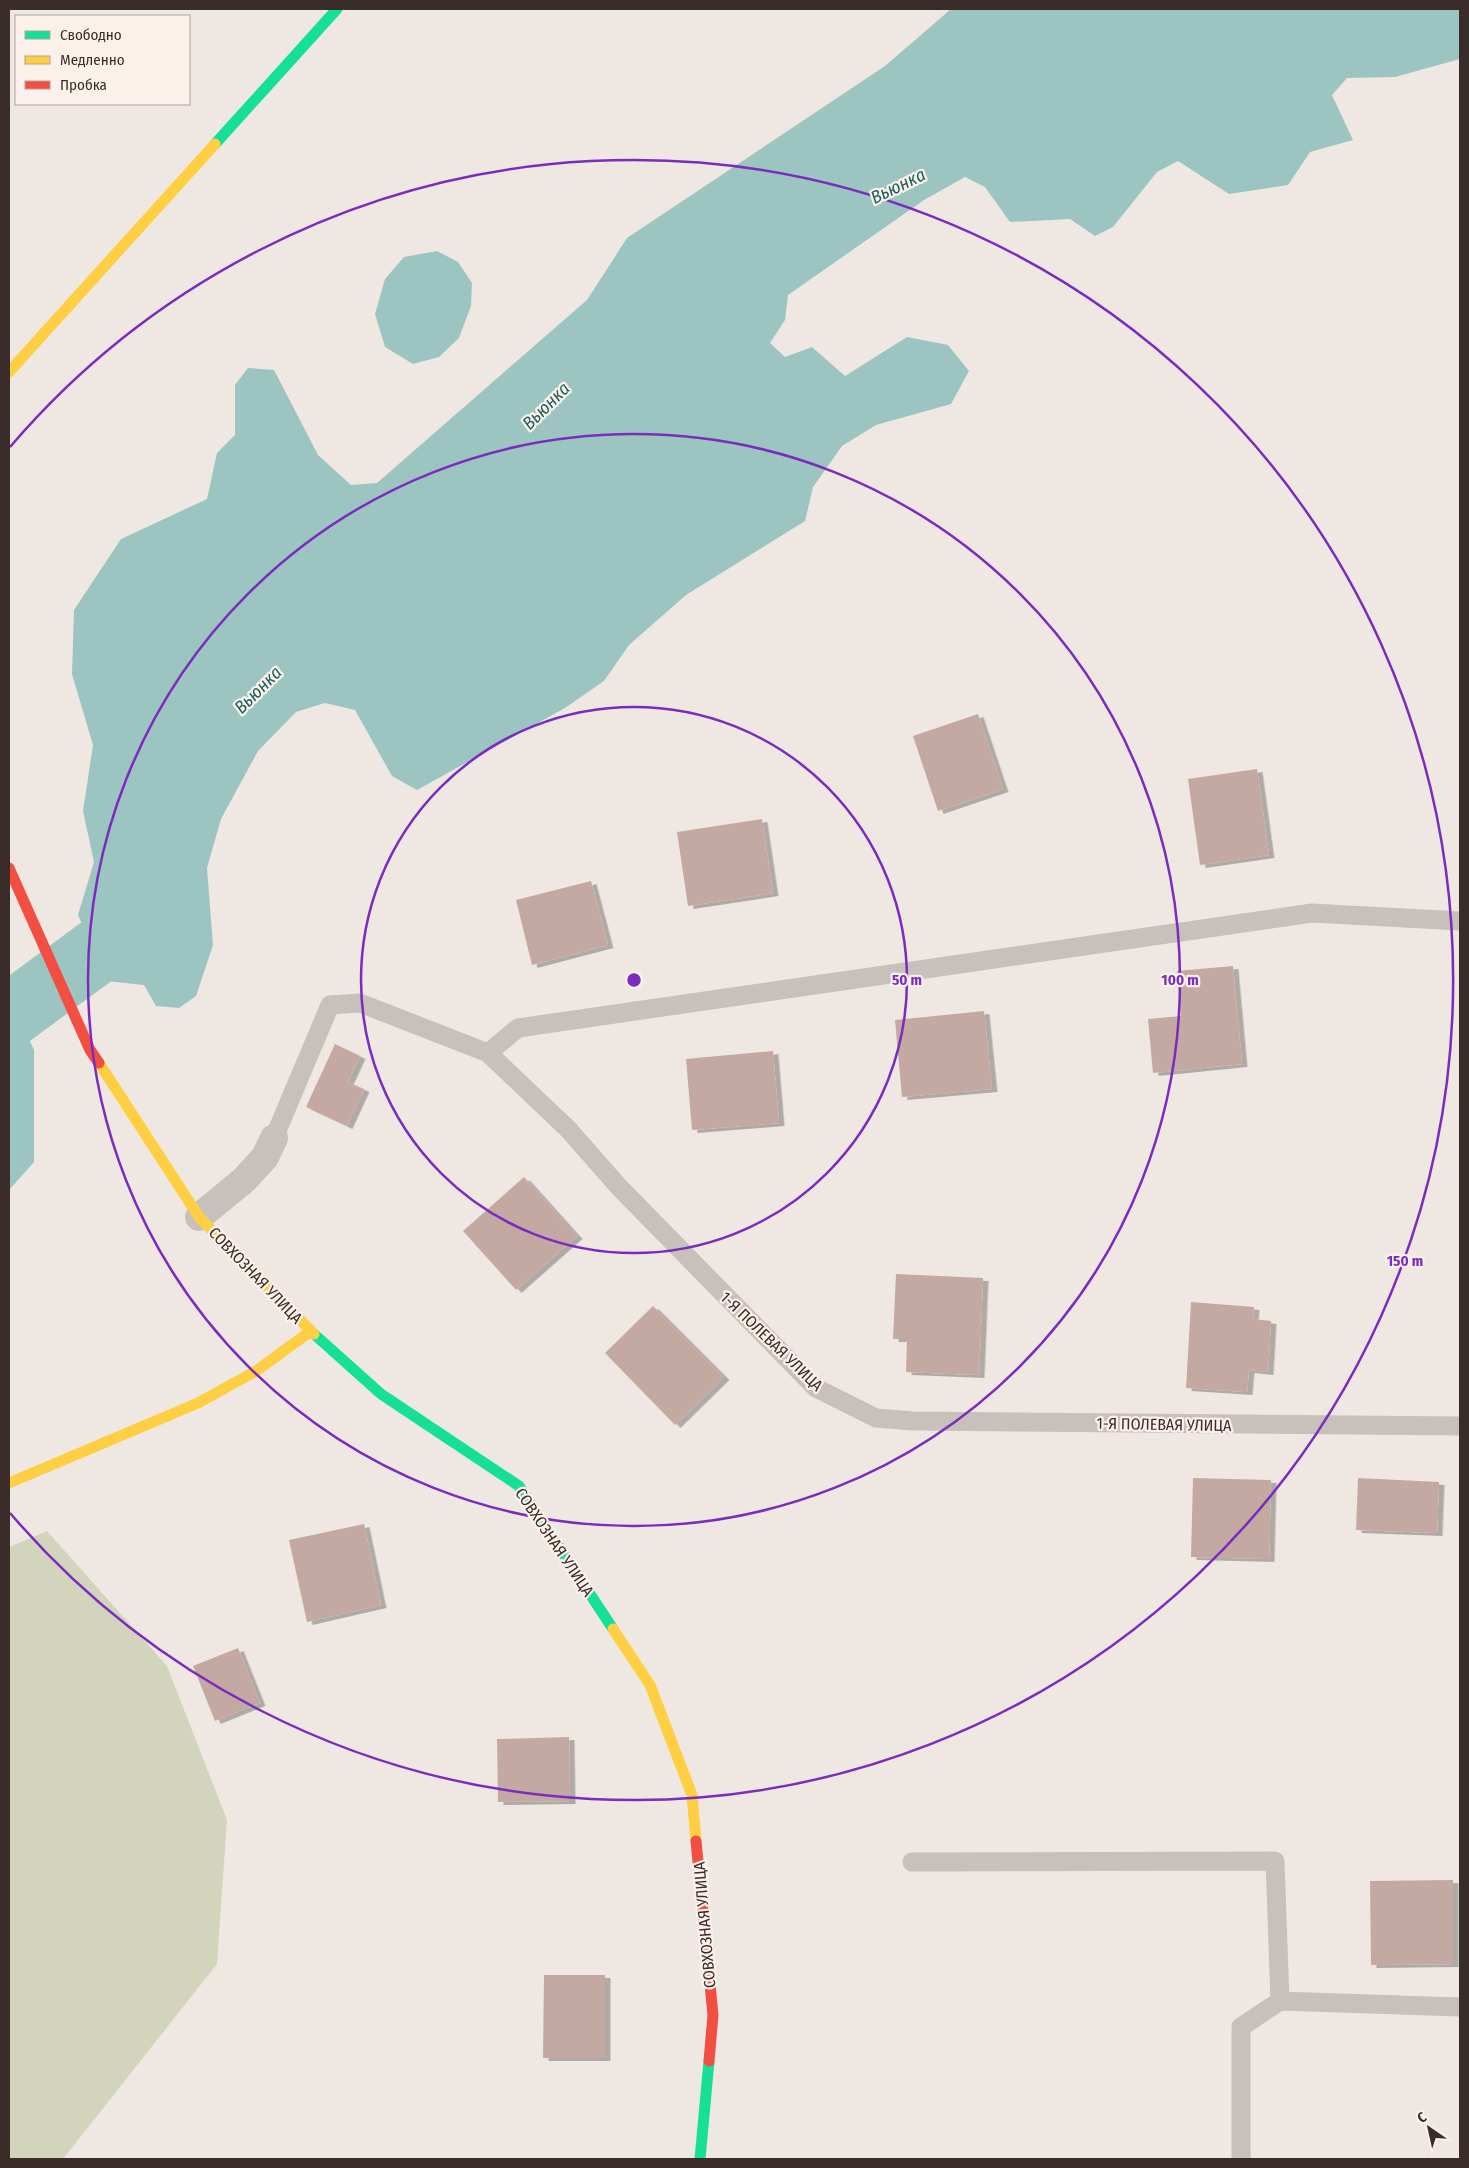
<svg xmlns="http://www.w3.org/2000/svg" width="1469" height="2168" font-family="'Fira Sans Condensed',sans-serif">
  <defs>
    <filter id="shadow"><feDropShadow dx="5.5" dy="3" stdDeviation="0" flood-color="#0004"/></filter>
  </defs>
  <rect width="100%" height="100%" fill="#efe8e2"/>
  <path fill="#d2d5bb" d="M47,1531L167,1666L227,1820L217,1964L63,2159H9V1547Z"/>
  <path fill="#9cc4c0" d="M951,9H1460V59L1395,77L1347,78L1332,95L1353,140L1310,152L1288,185L1229,194L1178,161L1157,172L1113,227L1095,236L1070,219L1010,222L985,187L965,177L924,200L788,295L785,320L770,343L785,357L812,347L845,376L907,337L948,345L969,371L951,404L876,425L842,446L813,487L805,521L686,595L629,645L604,681L565,708L417,790L392,776L355,710L325,703L296,712L258,751L221,819L207,868L213,945L196,996L179,1008L156,1006L144,985L107,981L78,915L94,862L83,811L93,745L72,674L74,610L121,539L207,499L217,453L235,435V385L248,368L274,370L318,455L351,485L377,483L587,300L627,238L885,66Z
    M437,251L458,262L472,283L471,306L459,338L439,357L413,364L385,347L375,314L385,279L404,257Z
    M9,997L34,1050V1162L9,1190Z"/>
  <g fill="none" stroke-linecap="round" stroke-linejoin="round">
    <path stroke="#9cc4c0" stroke-width="65" d="M9,1016L130,927L146,883"/>
  </g>
  <path fill="#c4a9a2" filter="url(#shadow)" d="M978,714L1003,789L938,811L913,736Z
    M1257,769L1269,855L1200,865L1188,779Z
    M762,819L773,893L688,906L677,832Z
    M591,881L608,945L532,965L516,900Z
    M1233,966L1242,1064L1153,1073L1148,1019L1181,1016L1177,971Z
    M984,1011L992,1089L902,1097L895,1020Z
    M335,1044L360,1056L348,1082L364,1089L347,1126L306,1107Z
    M773,1051L779,1123L692,1130L686,1059Z
    M524,1177L577,1236L516,1290L463,1231Z
    M896,1274L983,1278L979,1375L906,1372L907,1339H893Z
    M1191,1302L1254,1307L1253,1319L1271,1321L1268,1372L1249,1370L1247,1392L1186,1388Z
    M653,1306L724,1377L675,1425L605,1353Z
    M1193,1478L1271,1480L1269,1559L1191,1557Z
    M1358,1478L1439,1482L1437,1533L1356,1530Z
    M364,1524L381,1605L307,1622L289,1540Z
    M238,1648L260,1703L215,1721L193,1666Z
    M569,1737L570,1801L498,1802L497,1739Z
    M1453,1880V1964L1371,1965L1370,1881Z
    M544,1975H605V2058H543Z"/>
  <g fill="none" stroke-linecap="round" stroke-linejoin="round">
    <path stroke="#c8c0bb" stroke-width="19" d="M488,1053L518,1028L1312,913L1460,921
      M274,1138L330,1005L360,1003L488,1053L568,1129L619,1187L816,1388L876,1418L913,1421L1460,1426
      M912,1862L1275,1861L1280,2001L1460,2007
      M1241,2159V2027L1280,2001"/>
    <path stroke="#c8c0bb" stroke-width="28" d="M199,1217L244,1180L265,1157L274,1138"/>
    <path stroke="#16e098" stroke-width="11" d="M215,144L337,9
      M314,1334L381,1394L519,1486L613,1629
      M700,2159L709,2061"/>
    <path stroke="#ffcf43" stroke-width="11" d="M9,372L215,144
      M99,1063L199,1217L314,1334
      M9,1483L198,1403L256,1371L311,1331
      M613,1629L650,1685L692,1795L696,1841"/>
    <path stroke="#f24e42" stroke-width="11" d="M9,868L90,1050L99,1063
      M696,1841L713,2015L709,2061"/>
  </g>
  <g fill="none" stroke="#7b2cbf" stroke-width="2.5">
    <circle cx="634" cy="980" r="273"/>
    <circle cx="634" cy="980" r="546"/>
    <path d="M10 447A820 820 0 1 1 10 1513"/>
  </g>
  <g text-anchor="middle" stroke-width="4.5" stroke-linejoin="round" paint-order="stroke">
    <g font-size="16" fill="#3a2c28" stroke="#fbf1ea">
      <text transform="translate(256 1275) rotate(46)" y="6">СОВХОЗНАЯ УЛИЦА</text>
      <text transform="translate(772 1341) rotate(44)" y="6">1-Я ПОЛЕВАЯ УЛИЦА</text>
      <text transform="translate(1164 1424) rotate(1)" y="6">1-Я ПОЛЕВАЯ УЛИЦА</text>
      <text transform="translate(555 1542) rotate(56)" y="6">СОВХОЗНАЯ УЛИЦА</text>
      <text transform="translate(704 1925) rotate(-95)" y="6">СОВХОЗНАЯ УЛИЦА</text>
    </g>
    <g font-size="18" font-style="italic" fill="#1a5f5d" stroke="#fbf1ea">
      <text transform="translate(898 186) rotate(-26)" y="6">Вьюнка</text>
      <text transform="translate(546 406) rotate(-45)" y="6">Вьюнка</text>
      <text transform="translate(258 690) rotate(-45)" y="6">Вьюнка</text>
    </g>
  </g>
  <circle cx="634" cy="980" r="8" fill="#7b2cbf" stroke="#fbf1ea" stroke-width="2.5"/>
  <g font-size="15" text-anchor="middle" font-weight="bold" fill="#7b2cbf" stroke="#fbf1ea" stroke-width="4.5" stroke-linejoin="round" paint-order="stroke">
    <text x="907" y="985">50 m</text>
    <text x="1180" y="985">100 m</text>
    <text x="1405" y="1266">150 m</text>
  </g>
  <rect width="1469" height="2168" fill="none" stroke="#3a2c28" stroke-width="20"/>
  <rect x="15" y="15" width="175" height="90" fill="#fbf1ea" stroke="#aea29c"/>
  <rect x="25" y="31" width="25" height="8" fill="#16e098" stroke="#aea29c"/>
  <text x="60" y="40" font-size="15" fill="#3a2c28">Свободно</text>
  <rect x="25" y="56" width="25" height="8" fill="#ffcf43" stroke="#aea29c"/>
  <text x="60" y="65" font-size="15" fill="#3a2c28">Медленно</text>
  <rect x="25" y="81" width="25" height="8" fill="#f24e42" stroke="#aea29c"/>
  <text x="60" y="90" font-size="15" fill="#3a2c28">Пробка</text>
  <g transform="translate(1429 2128) rotate(326)" stroke="#fbf1ea" stroke-width="4" paint-order="stroke">
  <path d="M0-4L9 19L0 12L-9 19Z" fill="#3a2c28"/>
  <text y="-8" font-size="14" font-weight="bold" text-anchor="middle" fill="#3a2c28">С</text>
  </g>
</svg>
